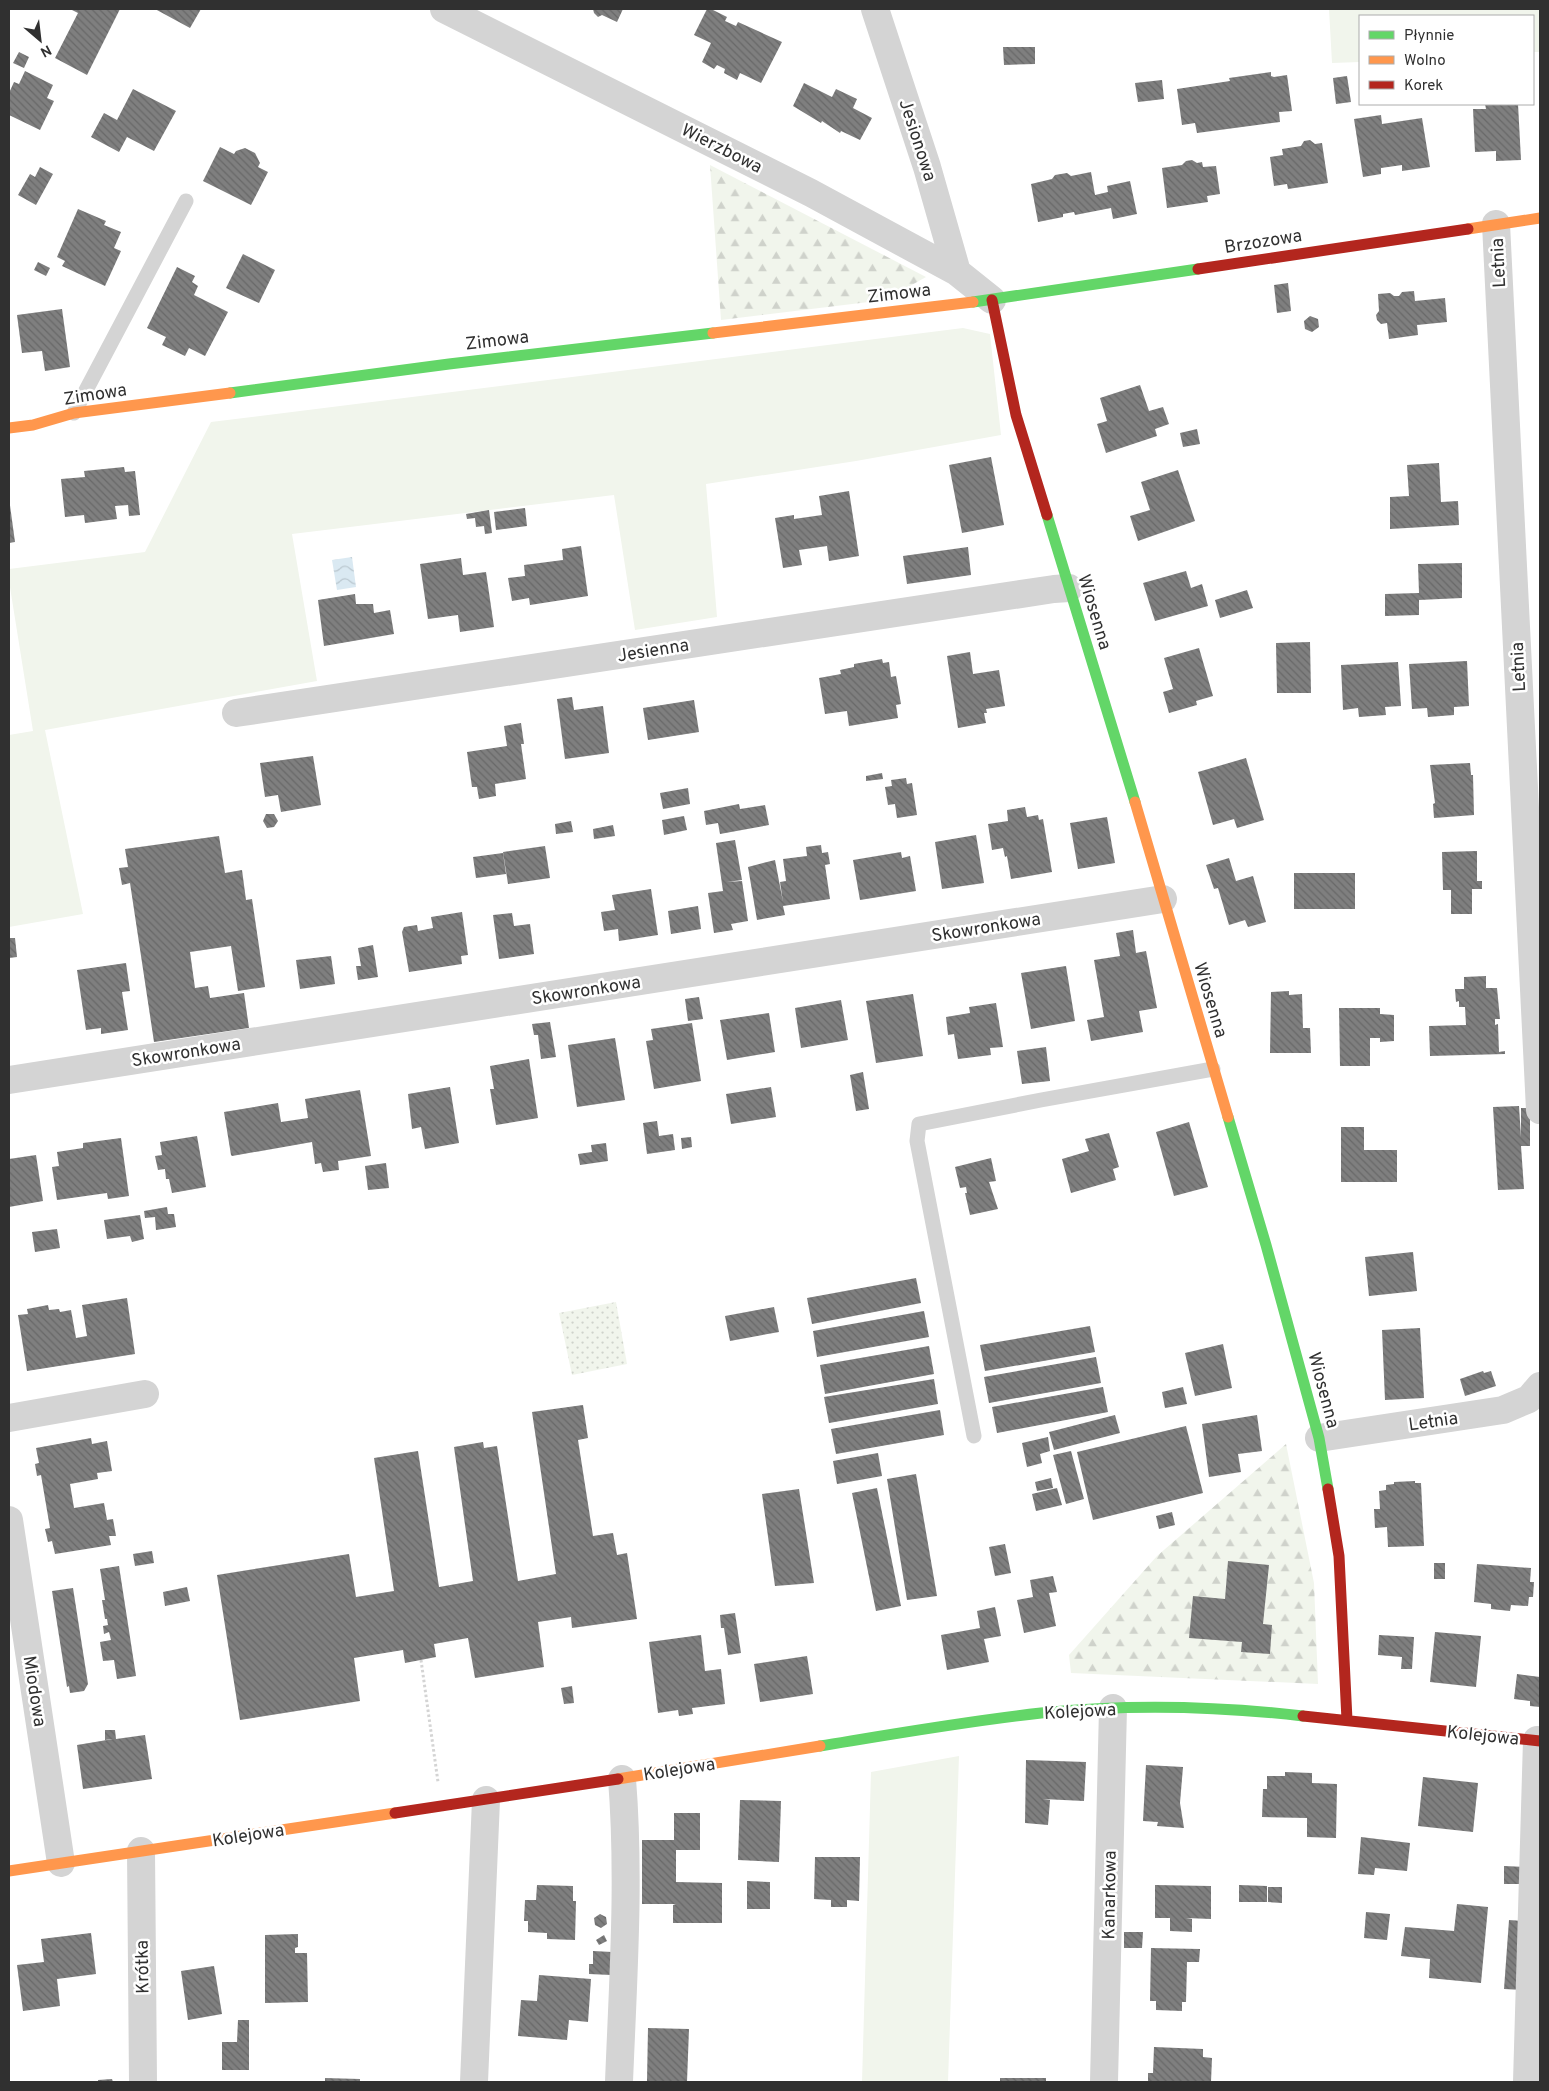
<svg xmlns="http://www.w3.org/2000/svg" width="1549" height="2091" font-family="Overpass,sans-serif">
  <defs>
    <pattern id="forest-firs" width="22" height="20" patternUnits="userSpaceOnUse" patternTransform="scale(1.25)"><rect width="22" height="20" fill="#f1f5ec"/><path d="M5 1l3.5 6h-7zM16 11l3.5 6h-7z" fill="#cfd2cb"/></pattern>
    <pattern id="park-dots" width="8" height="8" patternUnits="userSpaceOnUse" patternTransform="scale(1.25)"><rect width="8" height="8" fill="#f1f5ec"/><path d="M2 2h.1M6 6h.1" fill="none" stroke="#cfd2cb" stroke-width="1.8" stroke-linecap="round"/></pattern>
    <pattern id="water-waves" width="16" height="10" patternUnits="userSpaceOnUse" patternTransform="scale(1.25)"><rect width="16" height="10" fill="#dae9f2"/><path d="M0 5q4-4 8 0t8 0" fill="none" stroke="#bbc8d0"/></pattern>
    <pattern id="building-back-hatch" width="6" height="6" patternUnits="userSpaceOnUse" patternTransform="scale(1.25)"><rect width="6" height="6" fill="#7f7f7f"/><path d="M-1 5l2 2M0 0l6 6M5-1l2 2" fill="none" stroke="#686868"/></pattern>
  </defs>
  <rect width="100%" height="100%" fill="#fff"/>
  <path fill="#f1f5ec" d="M1329,9H1540V52H1533V16H1360V62L1332,63Z
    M963,328L990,334L1001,435L856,461L706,484L717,617L635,630L614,495L292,534L317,681L45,730L83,914L9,927V735L33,731L9,581V569L145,552L211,422Z
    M959,1756L948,2082H862L871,1772Z"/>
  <path fill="url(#forest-firs)" d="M710,165L926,277L885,300L721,320Z
    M1286,1444L1314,1583L1318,1684L1071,1673L1069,1655L1157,1556Z"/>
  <path fill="url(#park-dots)" d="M616,1302L627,1364L572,1375L559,1313Z"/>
  <path fill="url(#water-waves)" d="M352,557L356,587L337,590L332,560Z"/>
  <path fill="url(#building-back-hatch)" d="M70,9H120L87,75L55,58L78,13Z
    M155,9H201L190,28Z
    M593,9H623L617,22L602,15L598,17L594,13Z
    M707,9H711L727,17L725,21L736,26L738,22L782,42L761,83L740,73L737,80L724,73L725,69L717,65L714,69L702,62L711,43L694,35Z
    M1003,47H1035V64L1004,65Z
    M19,52L29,57L24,68L13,63Z
    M25,71L53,85L47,98L54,101L40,130L9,115V93L14,82L19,84Z
    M1271,72V76L1274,77L1287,75L1292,111L1279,112L1280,122L1197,133L1195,123L1182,125L1177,89L1230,81L1229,78Z
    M1347,76L1351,102L1336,104L1333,78Z
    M1162,80L1164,99L1138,102L1135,83Z
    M804,83L832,97L836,89L857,99L853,108L872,118L860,140L841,131L840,133L822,121L821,123L793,106Z
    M133,89L176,111L154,151L127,137L119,152L91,137L104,113L117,120Z
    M1485,104H1518L1521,160L1496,161V151L1475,152L1473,109H1486Z
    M1381,115L1382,124L1422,118L1430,167L1402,171V165L1381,168V174L1363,177L1354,119Z
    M1310,140L1315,144L1322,143L1328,183L1288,189L1287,184L1274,186L1270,157L1283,155L1282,149L1301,146L1304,141Z
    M220,147L234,154L236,151L245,148L255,153L260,163L258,167L268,172L251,205L203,181Z
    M1192,160L1197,163L1202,162L1203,167L1216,166L1220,194L1207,196L1208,202L1167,208L1162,168L1182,165L1186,161Z
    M40,167L53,174L36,205L18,195L30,174L35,177Z
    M1091,172L1095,195L1108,192L1107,186L1130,181L1137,214L1113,219L1111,208L1075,215L1074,212L1063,214V217L1038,222L1031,184L1052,179L1055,175L1067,173L1071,176Z
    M78,209L106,221L104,225L121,232L114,248L121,251L105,286L62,266L65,261L57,257Z
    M243,254L275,270L259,303L226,288Z
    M38,262L50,268L46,276L34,270Z
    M177,267L195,276L192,282L198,286L194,295L228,312L205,356L189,348L185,356L162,345L166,337L147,328Z
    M1288,283L1291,311L1277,313L1274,285Z
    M1414,291L1415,301L1445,298L1447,322L1417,325L1418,335L1389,339L1387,323L1381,324L1377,320L1376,315L1379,311L1378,294L1390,293L1394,296H1399L1402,292Z
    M62,309L70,367L45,371L42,351L22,353L17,315Z
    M1310,316L1318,319L1319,327L1312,332L1305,329L1304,321Z
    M1140,385L1149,411L1163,407L1169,424L1155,429L1157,436L1106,453L1097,424L1107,421L1100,398Z
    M1197,429L1200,444L1183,447L1180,433Z
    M991,457L1004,525L962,533L949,465Z
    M1439,463L1441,502L1458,501L1459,525L1390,529V497L1409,496L1407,465Z
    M124,467L125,472L135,471L140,515L129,516L128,505L115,506L117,519L85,523L84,515L65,517L61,479L85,477L84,471Z
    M1178,470L1195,521L1138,541L1130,516L1150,510L1141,482Z
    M849,491L859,556L829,561L827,546L799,550L802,565L783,568L775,518L794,515V519L822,515L819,496Z
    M9,498L15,542L9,543Z
    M525,508L527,526L496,530L494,512Z
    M489,510L492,533L485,534L484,526L476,527L475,518L467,519L466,514Z
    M581,546L588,596L530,605L529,598L512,601L508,578L525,576L524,565L563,560L562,549Z
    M968,547L971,575L907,584L903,556Z
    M461,558L463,575L486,572L494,627L460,632L458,615L428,619L420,564Z
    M1462,563V598L1419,600V615L1385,616V594L1419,593L1418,564Z
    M1186,571L1191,588L1202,584L1208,606L1155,621L1143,583Z
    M1247,590L1253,608L1220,618L1215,600Z
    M355,594L356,604H373L374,613L390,610L394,634L324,646L318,600Z
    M1310,642L1311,693H1277L1276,643Z
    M1199,648L1213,696L1196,701L1197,705L1169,713L1163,692L1173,689L1164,658Z
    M970,652L973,674L999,670L1005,706L986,709L987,713H984L986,723L958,728L947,656Z
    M882,659L883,663L889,662L891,677L896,676L901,704L896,705L898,718L849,726L847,711L825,714L819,678L841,674L840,670L854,667V664Z
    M1467,661L1469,706L1454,707V715L1428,717L1427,708L1412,709L1409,664Z
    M1398,662L1401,706L1385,707L1386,715L1359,717L1358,708L1343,710L1341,665Z
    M572,697L574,710L603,706L609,753L565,759L557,699Z
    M694,700L699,732L648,740L643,708Z
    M521,723L524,744H521L526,779L495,784L496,796L479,799L477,787H472L467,752L507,746L504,726Z
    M313,756L321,805L281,812L278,795L265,797L260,763Z
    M1246,758L1264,820L1237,828L1234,819L1213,825L1198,772Z
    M1470,763L1471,775H1473L1474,815L1434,818L1433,804L1435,803L1430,765Z
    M882,773L883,779L866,781V776Z
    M906,778L907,784L912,783L917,815L897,818L895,804L888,805L885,787L892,786L891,780Z
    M688,788L690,804L663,809L660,793Z
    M739,804L740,809L765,805L769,825L720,834L718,823L706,825L704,811Z
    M1025,807L1027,817L1038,815L1039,820L1043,819L1052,872L1011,879L1007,856L1005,857L1003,848L992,850L988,824L1008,821L1007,810Z
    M266,814H274L278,821L274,827L267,828L263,821Z
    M684,816L687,830L664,835L662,820Z
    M1107,817L1115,863L1078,869L1070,823Z
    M571,821L573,832L556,834L555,824Z
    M613,825L615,836L594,839L593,829Z
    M976,835L984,883L942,889L935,842Z
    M219,836L225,873L242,870L246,900L252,899L265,987L238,991L231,946L190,952L195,988L208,986L210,998L244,993L249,1028L154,1042L130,883L122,885L119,868L128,867L125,849Z
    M735,840L742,880L727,882L742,881L748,921L731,924L733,930L714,933L708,893L723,891L716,843Z
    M821,845L822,853L828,852L830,864L825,865L830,899L783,906L785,915L757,920L748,867L775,860L783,902L780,882L786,881L783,859L807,856L806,847Z
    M545,846L550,878L508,884L503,852Z
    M1477,851V881H1482V889H1472V914H1451V890H1443L1442,852Z
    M901,852L902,858L910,856L916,891L860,900L853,860Z
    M503,853L506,874L476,878L473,857Z
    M1229,858L1236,881L1253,876L1266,922L1248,927L1245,920L1229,925L1218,888L1214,889L1206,865Z
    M1294,873H1355V909H1294Z
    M651,889L658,935L619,941L618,929L604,931L601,912L615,910L612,895Z
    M698,906L701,929L671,934L668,911Z
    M462,912L468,955L461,956L462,964L409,972L402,932L404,927L417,925L418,931L433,928L431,917Z
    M512,913L514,926L530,924L534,954L499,959L493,915Z
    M1133,930L1136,953L1146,951L1157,1008L1139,1011L1143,1032L1091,1041L1087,1020L1104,1017L1094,960L1120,956L1116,933Z
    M9,938H15L17,957L9,958Z
    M373,945L378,977L358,980L356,966H361L358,948Z
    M331,956L335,984L300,989L296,960Z
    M126,963L130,991L122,992L128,1030L101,1034V1028L86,1030L77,970Z
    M1066,966L1075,1021L1031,1029L1021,973Z
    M1486,976V988H1497L1500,1019H1495V1025L1498,1024L1499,1052L1505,1051V1054L1430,1056L1429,1026L1466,1025L1465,1007H1459V1001L1456,1002L1455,989H1464V977Z
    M1289,991V995L1302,994L1303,1028H1310L1311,1053H1270L1271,992Z
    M913,994L923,1056L876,1063L866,1001Z
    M699,997L703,1019L688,1021L685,999Z
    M841,1000L848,1040L801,1048L795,1008Z
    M996,1003L1003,1047L990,1048L991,1055L958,1059L954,1034L948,1035L946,1017L970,1013L969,1007Z
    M1339,1008H1380V1014L1394,1015V1041L1380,1042V1038H1370V1066H1340Z
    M769,1013L775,1052L727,1060L720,1020Z
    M550,1022L556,1057L541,1059L538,1035H534L532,1024Z
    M692,1023L701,1081L654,1089L646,1041L653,1040L651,1029Z
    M615,1038L625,1100L577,1107L568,1045Z
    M1046,1047L1050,1081L1022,1084L1017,1051Z
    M529,1059L538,1118L496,1125L490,1089H494L490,1066Z
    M863,1072L869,1109L856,1111L850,1075Z
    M450,1087L459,1143L425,1149L421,1127L412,1129L408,1094Z
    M771,1087L776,1117L731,1124L726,1094Z
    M360,1090L371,1156L338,1161L339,1170L323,1172L321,1163L315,1164L312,1142L232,1156L231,1155L224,1112L278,1103L281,1122L308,1118L305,1099Z
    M1519,1106L1521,1137V1108H1530V1146H1521L1524,1189L1498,1190L1493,1107Z
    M657,1121L659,1136L673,1134L675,1150L647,1154L643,1123Z
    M1189,1122L1208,1187L1174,1196L1156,1132Z
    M1341,1127H1364V1150H1397V1182H1341Z
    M1109,1133L1119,1167L1113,1169L1116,1180L1071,1193L1062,1159L1089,1151L1085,1139Z
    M197,1136L206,1187L172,1193L169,1179H166L165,1169L158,1170L155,1156L162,1155L160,1142Z
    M691,1137L692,1147L682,1149L681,1138Z
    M121,1138L129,1196L108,1199L107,1193L57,1200L52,1167L59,1166L57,1152L83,1148V1143Z
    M606,1143L608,1161L580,1165L578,1154L592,1152L591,1145Z
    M36,1155L43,1201L9,1207V1159Z
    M991,1158L996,1181L989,1182L998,1209L970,1215L965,1193H967L966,1187L960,1188L955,1167Z
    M386,1163L389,1188L368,1190L365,1166Z
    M167,1207L168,1214H174L176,1227L156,1230L155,1217L145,1218L144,1211Z
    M140,1215L144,1239L132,1242L130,1236L107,1239L104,1220Z
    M57,1229L60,1248L35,1252L32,1232Z
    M1413,1252L1417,1291L1369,1296L1365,1257Z
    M916,1278L921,1303L812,1324L807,1298Z
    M127,1298L135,1354L27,1371L18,1315L28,1314L27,1309L48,1305L49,1310L59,1309L60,1312L71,1310L76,1338L87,1336L82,1305Z
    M774,1307L779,1332L730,1341L725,1316Z
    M924,1311L929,1337L817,1357L813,1331Z
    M1090,1326L1095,1352L985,1371L980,1345Z
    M1420,1328L1424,1398L1385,1400L1382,1330Z
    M1223,1344L1232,1388L1195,1396L1185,1353Z
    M929,1346L934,1374L825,1394L820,1365Z
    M1096,1357L1101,1383L989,1403L984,1377Z
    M1483,1371L1484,1373L1491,1371L1496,1386L1465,1396L1460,1379Z
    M934,1379L938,1404L829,1423L824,1397Z
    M1103,1387L1108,1412L997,1433L992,1407Z
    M1183,1387L1187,1404L1165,1408L1162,1392Z
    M583,1405L588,1438L578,1440L593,1536L613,1533L617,1555L627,1553L637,1619L572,1628L571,1617L538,1622L544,1667L475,1678L468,1638L434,1644L436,1657L405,1663L403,1650L354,1658L360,1701L240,1720L217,1575L349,1554L356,1597L394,1591L374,1458L418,1451L439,1587L473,1581L454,1447L483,1442L484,1448L497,1446L518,1581L556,1574L532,1412Z
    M940,1410L944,1435L836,1454L831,1429Z
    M1115,1415L1120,1433L1054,1450L1049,1432Z
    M1257,1415L1262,1451L1238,1454L1241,1472L1209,1477L1202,1424Z
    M1186,1426L1203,1493L1093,1520L1077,1452Z
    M1048,1437L1050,1451L1040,1454L1042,1463L1027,1467L1022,1443Z
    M91,1438L92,1444L107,1441L112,1471L97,1473L98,1479L70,1484L74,1508L104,1503L107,1520L113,1519L116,1536H109L111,1545L55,1554L52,1541L48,1542L45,1529L50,1528L41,1475L37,1476L35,1464L39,1463L36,1448Z
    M1071,1451L1084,1499L1066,1504L1053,1455Z
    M878,1453L882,1476L837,1484L833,1461Z
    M916,1474L937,1596L907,1600L887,1479Z
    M1051,1478L1053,1488L1037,1491L1035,1482Z
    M1415,1481V1483H1421L1424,1546L1388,1547L1387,1527L1375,1528L1374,1509H1380L1379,1491L1386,1490V1485L1394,1484V1482Z
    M877,1488L901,1606L876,1611L852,1493Z
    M1057,1488L1062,1505L1036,1511L1032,1494Z
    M799,1489L814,1583L775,1586L762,1494Z
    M1172,1512L1175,1525L1159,1529L1156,1516Z
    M1005,1544L1011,1573L995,1576L989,1547Z
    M152,1551L154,1563L135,1566L133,1554Z
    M1228,1561L1269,1565L1263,1624L1272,1625L1270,1654L1241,1652L1242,1642L1189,1638L1193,1596L1225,1599Z
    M1434,1563H1445V1579H1434Z
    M1477,1564L1531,1568L1530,1582H1534L1533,1597H1529L1528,1606L1511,1605L1510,1611L1491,1609V1604L1474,1602Z
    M119,1566L136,1676L117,1679L114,1660L103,1661L100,1642L111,1640L109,1632L104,1634L103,1626L108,1625L107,1619H105L102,1600H105L100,1569Z
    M1053,1576L1057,1592L1049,1593L1056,1626L1024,1633L1017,1600L1033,1597L1030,1580Z
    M187,1587L190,1601L165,1606L163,1592Z
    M73,1588L88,1684L84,1691L70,1693L69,1686L67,1687L52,1591Z
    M995,1607L1001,1636L984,1639L989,1662L947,1670L941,1635L980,1628L977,1611Z
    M735,1613L741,1653L728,1655L724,1628H721L720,1615Z
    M1435,1632L1481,1636L1476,1687L1430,1682Z
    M701,1635L705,1671L721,1669L725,1704L692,1708L693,1714L679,1716L678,1710L658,1713L649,1642Z
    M1379,1635L1414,1637L1412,1669H1401L1402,1657L1378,1655Z
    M807,1656L813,1694L760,1702L754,1664Z
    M1517,1674L1540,1677V1707L1530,1706V1701L1514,1699Z
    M572,1686L574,1703L564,1704L561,1688Z
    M105,1730H115L116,1739L145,1735L152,1779L83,1789L77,1745L113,1739L105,1740Z
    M1026,1760L1086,1762L1084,1801L1043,1799L1050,1800L1048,1825L1025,1823Z
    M1146,1765L1183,1767L1180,1803L1184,1828L1157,1826L1158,1822L1143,1821Z
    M1285,1772L1312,1773V1783L1337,1784L1336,1838L1307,1837V1818L1262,1817L1263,1789H1267V1776H1285Z
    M1423,1777L1478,1783L1473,1832L1418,1826Z
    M740,1800L781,1801L779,1862L738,1860Z
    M674,1813H700V1850H676V1882L722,1883V1923H673V1905L676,1904H642V1840H674Z
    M1361,1837L1410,1843L1407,1871L1375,1868L1374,1875L1358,1874Z
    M815,1857H860L859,1901L847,1900V1907H831V1900L814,1899Z
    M1504,1866L1526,1867L1520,1884H1504Z
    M747,1881L770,1882V1909H747Z
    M537,1885L573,1886V1901H576L575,1940L547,1939V1933L528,1932V1921H524L525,1900H536Z
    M1155,1885L1211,1886V1919L1186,1918L1192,1919V1932L1170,1931V1918H1155Z
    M1239,1885L1267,1886V1902H1239Z
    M1268,1887H1282V1903L1268,1902Z
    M1457,1904L1488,1907L1481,1983L1429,1978L1430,1959L1401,1956L1405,1927L1454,1931Z
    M1366,1912L1390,1914L1387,1940L1364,1938Z
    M600,1914L606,1917L607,1924L601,1928L595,1925L594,1918Z
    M1509,1920L1523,1921V1990L1504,1989Z
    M1124,1932H1143L1142,1948H1124Z
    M91,1933L96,1974L57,1979L60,2006L23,2011L17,1965L44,1962L41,1939Z
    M298,1934V1947L295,1948V1953H307L308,2002L265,2003V1935Z
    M604,1935L607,1941L599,1945L596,1940Z
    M1151,1948L1200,1949L1199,1962H1187L1186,2002H1182V2011L1156,2010V2001H1150Z
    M593,1951L612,1952L611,1975L589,1974V1964H593Z
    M214,1966L222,2014L188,2020L181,1971Z
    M539,1975L591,1979L588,2022L569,2020L567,2040L518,2036L521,2000L537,2001Z
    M238,2020H249V2070H222V2042H237Z
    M648,2028L689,2029L687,2082L647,2081Z
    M1154,2047L1203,2049V2057L1212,2058L1211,2082H1148V2073H1153Z
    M325,2078L360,2079V2082H325Z
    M1000,2078H1046V2082H1000Z
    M112,2079L113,2082H98V2080Z"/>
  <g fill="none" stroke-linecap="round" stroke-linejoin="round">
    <path stroke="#d4d4d4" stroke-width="3" stroke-dasharray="2.5 2.5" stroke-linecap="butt" d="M421,1660L438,1782"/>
    <path stroke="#d4d4d4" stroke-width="15" d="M74,413L186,201
      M974,1436L917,1141L919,1124L1041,1100L1213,1069"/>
    <path stroke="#d4d4d4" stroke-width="28" d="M444,9L811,193L957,272L992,300
      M875,9L927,167L957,272
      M1496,224L1540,1110
      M236,713L1054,589L1069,588
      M9,1080L1163,899
      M9,1418L145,1394
      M1319,1438L1503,1410L1529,1399L1540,1386
      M9,1520L61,1863
      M141,1851L143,2082
      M474,2082L486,1800
      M619,2082C623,1981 630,1879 622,1779
      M1104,2082L1113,1708
      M1527,2082L1537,1740"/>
    <path stroke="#63d668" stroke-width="11" d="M973,302L1198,269
      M230,393L449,364L713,333
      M1047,515L1135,802
      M1228,1117L1266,1245L1319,1438L1328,1489
      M820,1746C893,1734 967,1721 1041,1713C1127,1704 1217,1706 1303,1716"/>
    <path stroke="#ff974d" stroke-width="11" d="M1468,229L1540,218
      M713,333L973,302
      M9,428L33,425L74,413L230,393
      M1135,802L1228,1117
      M618,1779L820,1746
      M9,1871L395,1813"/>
    <path stroke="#b3261e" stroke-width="11" d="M1198,269L1468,229
      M992,300L1016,415L1047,515
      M1328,1489L1339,1556L1347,1720
      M1303,1716L1540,1741
      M395,1813L618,1779"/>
  </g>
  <g text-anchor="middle" stroke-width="5" stroke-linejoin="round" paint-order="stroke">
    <g font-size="18" fill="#303030" stroke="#fff">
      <text transform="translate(918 140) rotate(72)" y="6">Jesionowa</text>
      <text transform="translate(722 148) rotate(27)" y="6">Wierzbowa</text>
      <text transform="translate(1263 241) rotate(-9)" y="6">Brzozowa</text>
      <text transform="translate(1498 263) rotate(-93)" y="6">Letnia</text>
      <text transform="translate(899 293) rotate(-7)" y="6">Zimowa</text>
      <text transform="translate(497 340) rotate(-7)" y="6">Zimowa</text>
      <text transform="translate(95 394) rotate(-9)" y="6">Zimowa</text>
      <text transform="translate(1095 612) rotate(73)" y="6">Wiosenna</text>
      <text transform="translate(653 650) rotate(-9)" y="6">Jesienna</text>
      <text transform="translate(1518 667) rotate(-93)" y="6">Letnia</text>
      <text transform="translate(986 927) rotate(-9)" y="6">Skowronkowa</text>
      <text transform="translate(586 990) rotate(-9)" y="6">Skowronkowa</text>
      <text transform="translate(1211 1000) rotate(73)" y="6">Wiosenna</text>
      <text transform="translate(186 1052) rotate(-9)" y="6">Skowronkowa</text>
      <text transform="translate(1324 1390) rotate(75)" y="6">Wiosenna</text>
      <text transform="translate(1433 1421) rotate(-8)" y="6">Letnia</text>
      <text transform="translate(35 1691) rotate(81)" y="6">Miodowa</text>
      <text transform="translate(1080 1711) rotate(-3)" y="6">Kolejowa</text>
      <text transform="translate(1483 1735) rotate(6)" y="6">Kolejowa</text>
      <text transform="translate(679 1769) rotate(-9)" y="6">Kolejowa</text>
      <text transform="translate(248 1835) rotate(-9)" y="6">Kolejowa</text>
      <text transform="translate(1109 1895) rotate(-89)" y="6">Kanarkowa</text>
      <text transform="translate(142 1967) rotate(-91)" y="6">Krótka</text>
    </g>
  </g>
  <rect width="1549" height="2091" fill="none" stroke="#303030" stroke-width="20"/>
  <rect x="1359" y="15" width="175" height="90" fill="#ffffff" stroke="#acacac"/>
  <rect x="1369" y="31" width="25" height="8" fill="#63d668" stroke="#acacac"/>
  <text x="1404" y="40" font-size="15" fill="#303030">Płynnie</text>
  <rect x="1369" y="56" width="25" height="8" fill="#ff974d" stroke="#acacac"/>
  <text x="1404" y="65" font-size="15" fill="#303030">Wolno</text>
  <rect x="1369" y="81" width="25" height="8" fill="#b3261e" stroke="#acacac"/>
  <text x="1404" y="90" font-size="15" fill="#303030">Korek</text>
  <g transform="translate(40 40) rotate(152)" stroke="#ffffff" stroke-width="4" paint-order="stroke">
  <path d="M0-4L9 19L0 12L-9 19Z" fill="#303030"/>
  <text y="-8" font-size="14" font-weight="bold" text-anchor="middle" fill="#303030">N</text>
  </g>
</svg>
